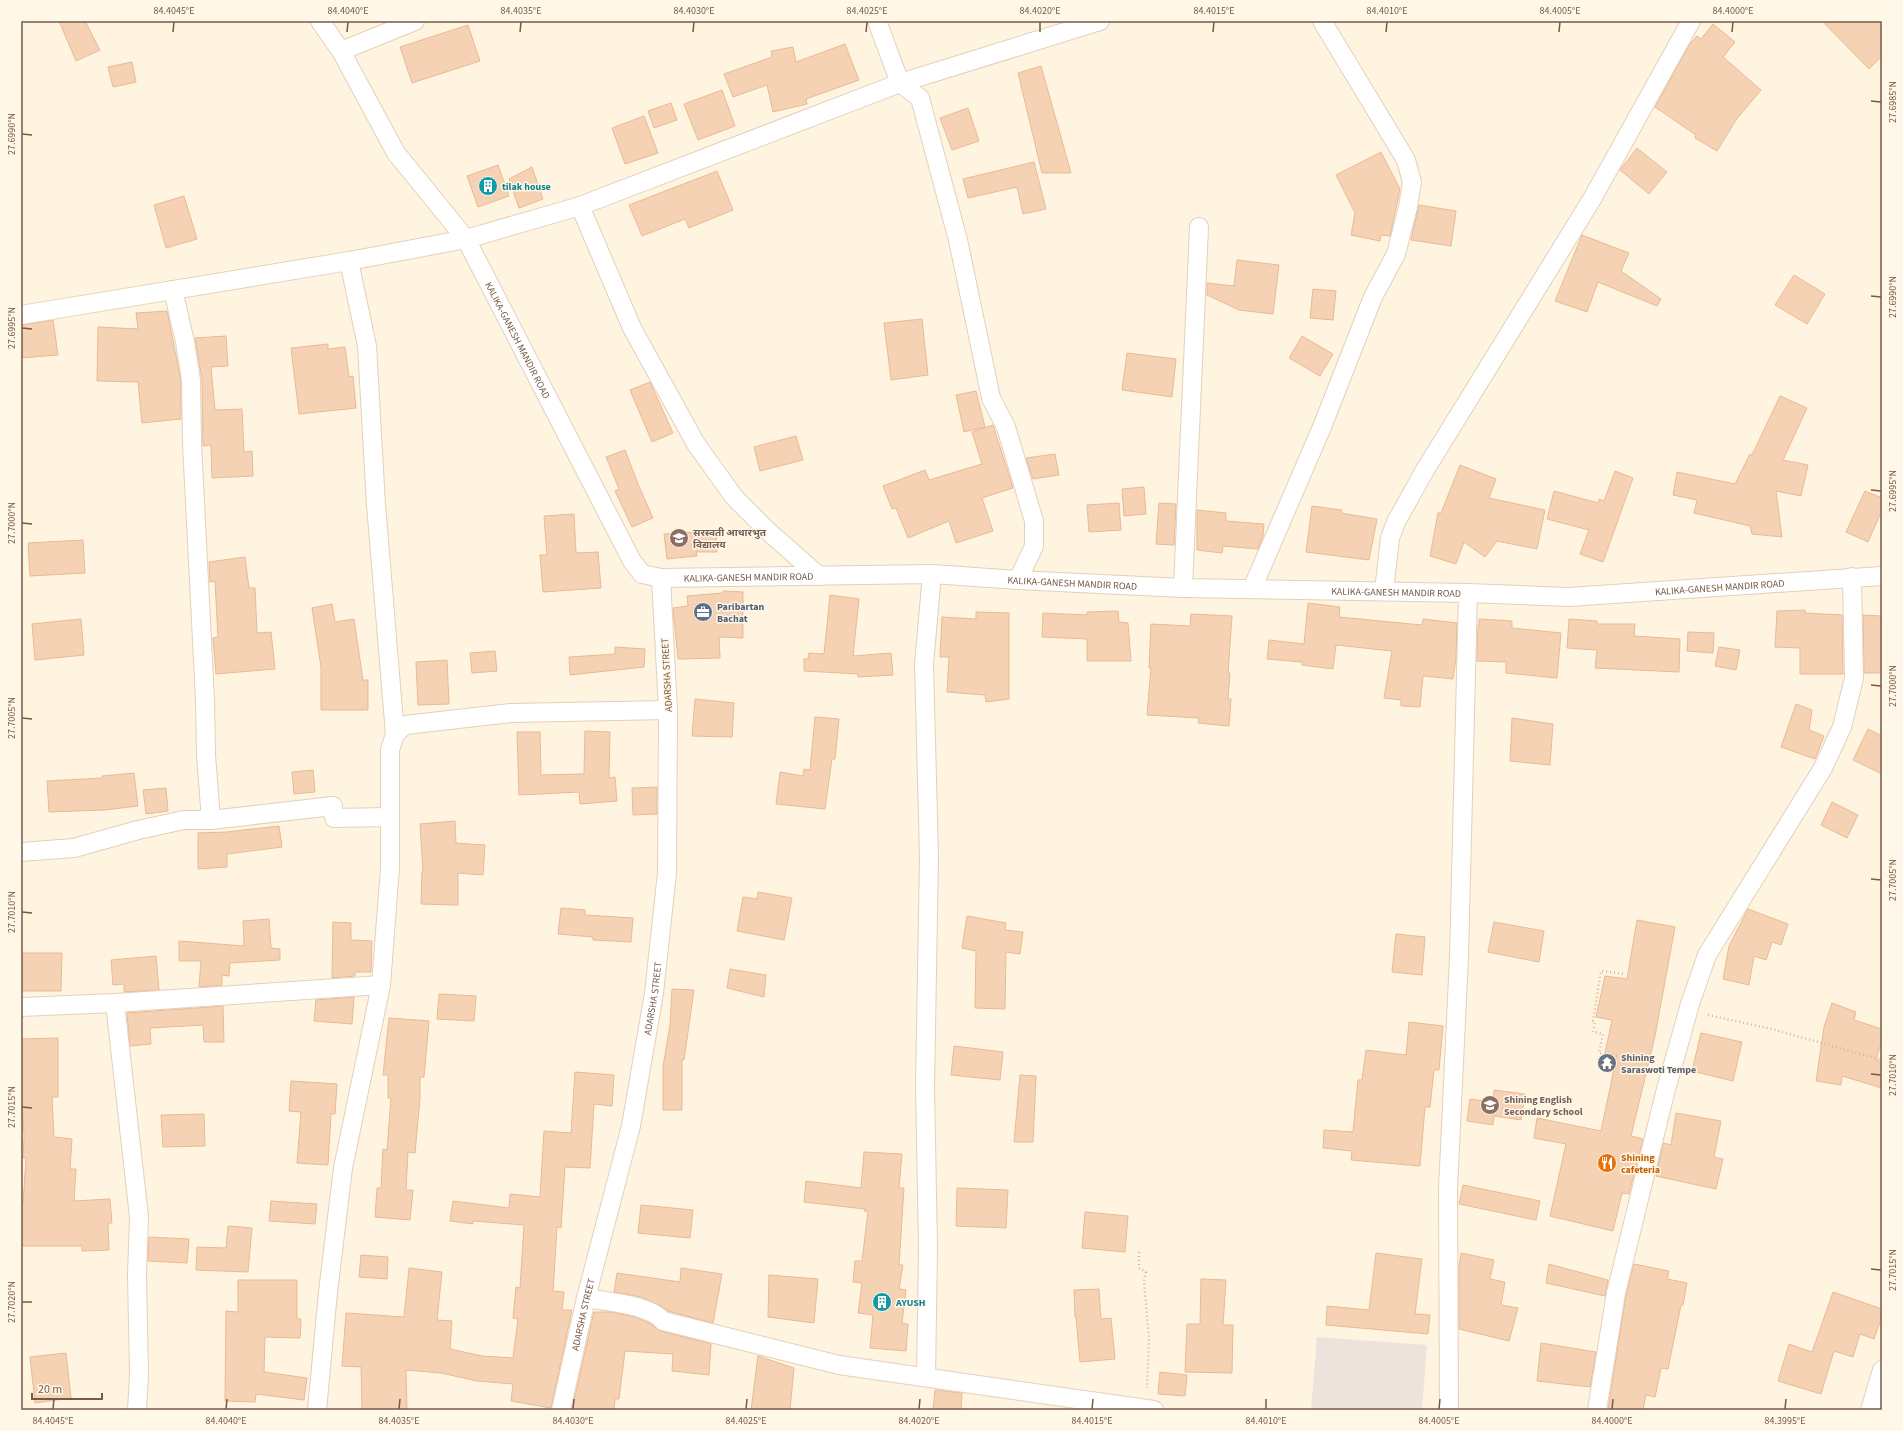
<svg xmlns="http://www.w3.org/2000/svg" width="1903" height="1431" font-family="'Source Sans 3','Noto Sans Devanagari',sans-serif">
  <rect width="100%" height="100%" fill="#fef4e0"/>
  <path fill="#ece4dc" d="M1317,1337L1427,1345L1422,1410H1311Z"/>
  <path fill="#f6d2b5" stroke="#ebb993" d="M59,21H85L100,50L76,61Z
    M1822,21H1882V56L1869,69Z
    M1713,24L1735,42L1723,57L1761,90L1736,120L1717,151L1695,138L1696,135L1655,107L1689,45L1697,36L1701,39Z
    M468,25L480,61L412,83L400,47Z
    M845,44L859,80L806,99L807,104L773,112L767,85L733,97L724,74L772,57L771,51L793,47L796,62Z
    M132,62L136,82L113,87L108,67Z
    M1041,66L1071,173H1042L1018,73Z
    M722,90L735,126L698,140L684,104Z
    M671,103L677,120L654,128L648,111Z
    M968,108L979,141L952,150L940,118Z
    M644,116L658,153L625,164L612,128Z
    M1637,148L1667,172L1649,194L1620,170Z
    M1381,152L1400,189L1390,236L1381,235L1380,241L1351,235L1355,213L1336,175Z
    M1034,162L1046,209L1023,214L1017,187L968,198L963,179Z
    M498,165L509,196L478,207L467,176Z
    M532,167L543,199L519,208L509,179Z
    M717,171L733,210L689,228L685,219L642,236L629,205Z
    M184,196L197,239L166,248L154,205Z
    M1419,205L1456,211L1451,246L1411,240Z
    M1582,235L1629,253L1621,271L1661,299L1657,306L1598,282L1587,312L1555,301Z
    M1237,260L1279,265L1273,314L1239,310L1207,295V283L1234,286Z
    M1794,275L1825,294L1807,324L1775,305Z
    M1313,289L1336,291L1333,320L1310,318Z
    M167,311L181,381V419L142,423L138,382L97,381L98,327L138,329L136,313Z
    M922,319L928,375L891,380L884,323Z
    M53,320L58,355L21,358V325Z
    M226,336L228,366L211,367L215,410L242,409L244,452L252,451L253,476L212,478L211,445L203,446L202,380L195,338Z
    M1302,336L1333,354L1320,376L1289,358Z
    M328,344V349L345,347L349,377L353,376L356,408L299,414L291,348Z
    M1127,353L1176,359L1172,397L1122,390Z
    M650,382L673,433L652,442L630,390Z
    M976,391L985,427L964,432L956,395Z
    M1780,396L1807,408L1783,460L1808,465L1801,496L1776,491L1782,537L1752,534L1750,526L1694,513L1697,500L1673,495L1677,472L1735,484L1750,454L1752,455Z
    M993,425L1013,488L982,498L993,531L956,543L949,521L908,538L896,508L892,509L883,486L925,470L929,480L982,464L972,432Z
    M796,436L803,460L760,471L754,447Z
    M625,450L638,484L653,518L632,527L615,491L619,489L606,457Z
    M1055,454L1059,475L1033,479L1026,458Z
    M1460,465L1496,479L1489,498L1545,510L1537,549L1497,541L1485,557L1464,542L1456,564L1430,556L1438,513H1441Z
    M1615,471L1633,478L1603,562L1580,554L1589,530L1547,519L1554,491L1598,503L1599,499L1604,501Z
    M1144,487L1146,514L1124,516L1122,489Z
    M1865,491L1882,498V510L1868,542L1846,532Z
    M1119,503L1121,530L1089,532L1087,505Z
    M1159,503L1176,504L1174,545L1156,544Z
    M1312,506L1342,510L1341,513L1377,519L1369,560L1306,552Z
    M1197,510L1226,513V521L1264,524L1263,536L1258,549L1223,546L1222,553L1197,550Z
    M574,514L576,553L598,552L601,588L543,592L540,555H547L544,516Z
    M716,531L717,552H696L697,556L667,559L664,534Z
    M83,540L85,573L30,576L28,543Z
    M245,557L249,588H255L257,633L271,632L275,669L216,674L213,638L218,637L215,581L210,582L209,562Z
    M723,591L743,592V638L719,637L720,658L678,659L673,608L688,606L687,596L723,593Z
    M830,595L859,599L853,656L891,653L893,675L858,677V674L804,671V659H808L809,653L824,654Z
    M1308,603L1340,607L1339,617L1422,625L1423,619L1457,623L1456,659L1453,679L1423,676L1420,707L1401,706V700L1384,698L1392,651L1336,645L1333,669L1302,665V662L1267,659L1269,640L1304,644Z
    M332,604L335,622L354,619L363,680H368V710H321V667L312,608Z
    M1805,610V613L1842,615L1843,674H1800V648L1775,647L1777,611Z
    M1118,611L1119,622L1128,623L1131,661H1087V639L1042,637L1043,613L1087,615V612Z
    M976,612L1009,613V699L986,702L985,695L947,692L949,657H940L942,617L976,619Z
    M1191,614L1232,616L1228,673H1230L1228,699H1231L1229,726L1198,723L1199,718L1147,715L1151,668H1149L1151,624L1190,626Z
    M1863,615L1882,616V673H1864Z
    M81,619L84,655L35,660L32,624Z
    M1479,619L1512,621V628L1561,633L1557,678L1506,673V662L1477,661L1478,625H1479Z
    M1569,619L1597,621V624H1635L1634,636L1680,639L1679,672L1595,668L1597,650L1567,648Z
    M1688,632L1714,633L1713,653L1687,651Z
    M615,647L645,649L644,667L570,675L569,657L615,654Z
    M1719,647L1740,650L1736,670L1715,666Z
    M495,651L497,671L472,673L470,653Z
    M447,660L449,704L418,705L416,662Z
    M695,699L734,703L732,737L692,736Z
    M1796,704L1812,710L1809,730L1824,736L1815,759L1781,747Z
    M815,717L839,719L835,759H832L825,809L776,804L780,772L803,776L804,769L810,770Z
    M1512,718L1553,724L1550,765L1510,761Z
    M1868,729L1882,736V774L1853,760Z
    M585,731L610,732L609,778L615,777L617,801L580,804L579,792L519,795L517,732H540L541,775L584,774Z
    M313,770L315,792L294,794L292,772Z
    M134,773L138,806L105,810L49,812L47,781L102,778V776Z
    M657,787V814L633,815L632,788Z
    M166,788L168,811L146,814L143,790Z
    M1832,802L1858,815L1847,838L1821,825Z
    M455,821L456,843L485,845L483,875L458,873V905L421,904L422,872H423L420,824Z
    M279,826L282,847L227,854V867L198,869V833L226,832Z
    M758,892L792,898L784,940L737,931L743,897L757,899Z
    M561,908L585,910V915L633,918L631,942L593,940V937L558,934Z
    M1748,909L1788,924L1781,945L1772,942L1766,960L1754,956L1749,985L1723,979L1729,946Z
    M967,916L1006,923L1005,930L1023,932L1020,954L1006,952L1005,1009L975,1008L976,951L962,948Z
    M269,919L271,948L280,949V960L230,963L229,976L222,975V985L199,987L201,961H179V941L244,946L243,921Z
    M1637,920L1675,927L1655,1036L1631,1136L1643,1139L1629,1194L1622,1193L1613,1231L1550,1216L1566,1144L1534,1138L1537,1118L1601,1131L1614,1069L1602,1067L1612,1020L1596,1017L1605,976L1627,979Z
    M333,922L351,923V940L372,941L371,972H355V976L332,978Z
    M1494,922L1544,931L1539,962L1488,952Z
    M1396,934L1425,937L1422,975L1392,972Z
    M21,953H62L61,991H21Z
    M156,956L159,990L124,992V984L113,985L111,960Z
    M730,969L766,975L764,997L727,988Z
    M672,989L694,990L684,1060H682V1110H663V1067L670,1025Z
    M439,994L476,996L474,1021L437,1019Z
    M354,997L352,1024L314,1021L316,1000Z
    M1832,1003L1856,1012L1854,1020L1882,1029V1040L1876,1060L1882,1062V1088L1842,1076L1841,1085L1816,1081L1824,1027Z
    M223,1006L224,1042H204L203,1025L150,1028L151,1044L130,1046L127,1013Z
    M389,1018L429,1021L424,1077H420V1098L415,1153L408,1152L406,1190H413L410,1220L375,1217L377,1188H381L383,1149L387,1150L391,1098H388V1075H383Z
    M1409,1022L1443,1026L1439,1070H1434L1430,1107H1425L1420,1166L1351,1160L1352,1151L1323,1148L1324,1130L1353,1132L1358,1080H1362L1366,1050L1406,1055Z
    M1701,1033L1742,1042L1733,1081L1692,1071Z
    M58,1038V1097H52L54,1137L72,1139L70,1169H76L74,1201L110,1199L112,1223H108L109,1250L82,1251V1246H21V1204H23L26,1158H23L24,1137L22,1098H21V1039Z
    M954,1046L1003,1052L1000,1080L951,1075Z
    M575,1072L614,1075L612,1106L594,1104L590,1168L565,1167L561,1228L557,1227L553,1291L564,1292L562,1310H572L551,1408L511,1401L513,1384L477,1381L441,1373L406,1370L407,1410H362L361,1367L342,1366L346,1313L404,1317L409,1268L442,1272L437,1320L452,1321L450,1349L482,1356L513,1358L518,1319L513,1318L516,1287L520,1288L524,1225L473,1221V1224L450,1221L453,1201L509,1208L510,1194L540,1197L544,1131L571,1133Z
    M1020,1075L1036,1076L1033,1142H1014Z
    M291,1081L337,1084L335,1114H331L328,1165L297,1163L301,1112L289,1111Z
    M1494,1090L1525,1094L1521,1120L1494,1116L1493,1125L1467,1121L1470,1099L1493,1102Z
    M1676,1113L1721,1121L1714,1157L1723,1159L1716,1189L1656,1176L1663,1143L1671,1145Z
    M204,1114L205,1146L163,1147L161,1115Z
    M864,1152L902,1154L899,1188H904L899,1265H903L899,1289L906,1290L902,1323L908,1324L906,1351L870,1348L873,1315L858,1313L862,1283L853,1282L855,1261H862L868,1211H864L865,1209L804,1202L806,1181L861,1188Z
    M1463,1185L1540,1201L1536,1220L1459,1204Z
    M957,1188L1008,1190L1006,1228L956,1226Z
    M271,1201L317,1204L315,1224L269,1221Z
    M641,1205L693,1210L690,1238L638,1233Z
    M1085,1212L1128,1216L1125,1252L1082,1248Z
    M228,1226L252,1228L248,1272L196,1270L197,1247L226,1248Z
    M149,1237L189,1239L187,1263L148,1261Z
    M1376,1253L1422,1259L1415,1314L1430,1315L1428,1334L1326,1325L1327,1306L1369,1310Z
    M1461,1253L1494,1260L1490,1279L1505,1282L1501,1305L1518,1308L1509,1341L1459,1329V1268Z
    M361,1255L388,1257L387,1279L359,1277Z
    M1549,1264L1608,1280L1605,1296L1546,1283Z
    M1634,1264L1669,1271L1667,1279L1687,1283L1683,1305H1681L1668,1369L1661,1368L1655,1397L1646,1395L1643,1410H1608L1626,1295Z
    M681,1268L722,1274L713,1323L668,1311L661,1306L641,1297L614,1292L617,1273L680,1282Z
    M769,1275L818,1279L814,1323L768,1317Z
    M1201,1279L1226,1280L1223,1325H1233L1232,1373L1185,1372L1187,1324H1200Z
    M238,1280H297V1319H301L300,1338L265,1337L264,1372L307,1378L304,1400L256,1394L255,1402L225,1401L226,1311L238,1312Z
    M1099,1289L1101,1319L1111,1318L1115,1359L1080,1362L1076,1317H1075L1074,1290Z
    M1833,1292L1882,1309V1316L1874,1339L1860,1334L1853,1357L1834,1351L1821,1394L1778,1381L1789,1344L1812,1352Z
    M594,1312H611L635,1317L651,1324L660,1331L711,1344L709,1375L672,1371L673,1354L625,1351L619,1399H615L614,1410H572Z
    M1541,1343L1596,1352L1590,1387L1537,1381Z
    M66,1353L71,1398L35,1403L30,1357Z
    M758,1356L794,1368L790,1410H751Z
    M1160,1372L1187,1375L1185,1396L1158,1394Z
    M935,1390L962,1393L961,1410H933Z"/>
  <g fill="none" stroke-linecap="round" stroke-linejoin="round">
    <defs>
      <g id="street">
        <path id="s1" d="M320,21L341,51L396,153L466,239L632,561L642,574L661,578L932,574L1018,580L1183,588L1468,593L1569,597L1882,576"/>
        <path d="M877,21L900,83L920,98L958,240L991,398L1006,427L1034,521V546L1018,580"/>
        <path d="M341,51L415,21"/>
        <path d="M580,206L632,328L696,444L734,497L769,532L819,576"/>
        <path d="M349,261L367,346L376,505L395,734"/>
        <path d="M21,315L349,261L466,239L580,206L900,83L1100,21"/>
        <path d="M1183,588L1199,227"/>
        <path d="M1252,589L1322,427L1373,297L1396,254L1408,207L1412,182L1406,160L1322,21"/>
        <path d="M1384,591L1390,538L1396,522L1425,470L1592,199L1691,21"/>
        <path d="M211,820L333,806L334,818L390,817"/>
        <path d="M21,852L74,848L138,830L184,820H211L206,755L205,700L192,443L191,380L185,342L173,290"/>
        <path d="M115,1003L139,1217L137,1274L139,1375L137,1410"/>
        <path d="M21,1007L115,1003L381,985"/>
        <path d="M586,1298C607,1302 649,1304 663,1321L839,1365L1154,1410"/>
        <path d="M926,1377L928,1248L925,1086L929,857L924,664L932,574"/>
        <path d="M317,1410L328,1292L343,1168L381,985L390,868V750L395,734L405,725L511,713L668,710"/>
        <path id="s2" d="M561,1410L586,1298L631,1126L654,993L667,873L668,710L661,578"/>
        <path d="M1449,1410L1448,1189L1459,957L1468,593"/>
        <path d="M1597,1410L1616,1293L1665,1093L1690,1004L1707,955L1823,768L1842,727L1854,678L1852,577"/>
        <path d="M1870,1410L1882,1370"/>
      </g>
    </defs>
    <use href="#street" stroke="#e3d0bb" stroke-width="20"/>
    <path stroke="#dbb598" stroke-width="2.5" stroke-dasharray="1 3" stroke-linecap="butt" d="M1708,1015L1772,1029L1882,1060
      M1617,1056L1599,1053L1603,1034L1593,1032L1595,1022L1593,1021L1601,971L1625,974
      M1139,1252V1268L1146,1272L1144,1281L1149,1340L1147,1388"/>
    <use href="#street" stroke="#fff" stroke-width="18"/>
  </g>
  <path fill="none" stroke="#775945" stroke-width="1.5" d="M173,32L174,22M347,32L348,22M520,32L521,22M693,32L694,22M866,32L867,22M1040,32V22M1213,32L1214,22M1386,32L1387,22M1559,32L1560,22M1732,32L1733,22M1871,101L1881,102M22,134L32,135M1871,296L1881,297M22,328L32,329M1871,490L1881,491M22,523L32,524M1871,685L1881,686M22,718L32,719M1871,879L1881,880M22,912L32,913M1871,1074L1881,1075M22,1107L32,1108M1871,1269L1881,1270M22,1302H32M53,1409L54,1399M226,1409L227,1399M399,1409L400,1399M573,1409L574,1399M746,1409L747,1399M919,1409L920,1399M1092,1409L1093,1399M1266,1409V1399M1439,1409L1440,1399M1612,1409L1613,1399M1785,1409L1786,1399"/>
  <defs>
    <symbol id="building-disc" viewBox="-11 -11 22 22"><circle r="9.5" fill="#0f9aa8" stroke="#fff7e8"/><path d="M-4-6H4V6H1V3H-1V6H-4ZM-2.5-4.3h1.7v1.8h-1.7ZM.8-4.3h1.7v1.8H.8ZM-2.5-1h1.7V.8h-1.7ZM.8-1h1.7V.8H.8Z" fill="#fff"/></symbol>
    <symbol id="school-disc" viewBox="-11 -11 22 22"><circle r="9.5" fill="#8d6e63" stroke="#fff7e8"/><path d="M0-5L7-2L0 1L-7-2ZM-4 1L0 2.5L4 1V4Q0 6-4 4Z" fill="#fff"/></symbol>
    <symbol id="office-disc" viewBox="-11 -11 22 22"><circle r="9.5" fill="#5c6f8a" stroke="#fff7e8"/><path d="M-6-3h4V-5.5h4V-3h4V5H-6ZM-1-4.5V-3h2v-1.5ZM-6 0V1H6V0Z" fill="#fff"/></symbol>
    <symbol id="temple-disc" viewBox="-11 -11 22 22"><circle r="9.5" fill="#6b7280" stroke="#fff7e8"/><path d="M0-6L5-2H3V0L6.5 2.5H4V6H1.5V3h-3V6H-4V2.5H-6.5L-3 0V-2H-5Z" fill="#fff"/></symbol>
    <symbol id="restaurant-disc" viewBox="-11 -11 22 22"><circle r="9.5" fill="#e8710a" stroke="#fff7e8"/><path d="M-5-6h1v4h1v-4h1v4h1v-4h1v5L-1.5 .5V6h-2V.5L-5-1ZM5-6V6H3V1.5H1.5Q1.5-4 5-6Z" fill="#fff"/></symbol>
  </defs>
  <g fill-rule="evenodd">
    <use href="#building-disc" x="477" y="175" width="22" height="22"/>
    <use href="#school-disc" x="668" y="527" width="22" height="22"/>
    <use href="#office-disc" x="692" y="601" width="22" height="22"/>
    <use href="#temple-disc" x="1596" y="1052" width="22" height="22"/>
    <use href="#school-disc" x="1479" y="1094" width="22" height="22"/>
    <use href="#restaurant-disc" x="1596" y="1152" width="22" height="22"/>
    <use href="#building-disc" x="871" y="1291" width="22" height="22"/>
  </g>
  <g text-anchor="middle" stroke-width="3" stroke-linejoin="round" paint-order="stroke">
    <g font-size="10" font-weight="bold" fill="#0d838f" stroke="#fff7e8" text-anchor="start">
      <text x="502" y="190">tilak house</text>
      <text x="896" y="1306">AYUSH</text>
    </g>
    <g font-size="10" fill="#775945" stroke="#fff7e8">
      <text dy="4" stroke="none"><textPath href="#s1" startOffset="377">KALIKA-GANESH MANDIR ROAD</textPath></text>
      <text dy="4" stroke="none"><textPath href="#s1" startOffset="749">KALIKA-GANESH MANDIR ROAD</textPath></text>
      <text dy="4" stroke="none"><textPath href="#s1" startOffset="1073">KALIKA-GANESH MANDIR ROAD</textPath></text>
      <text dy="4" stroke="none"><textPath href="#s1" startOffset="1721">KALIKA-GANESH MANDIR ROAD</textPath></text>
      <text dy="4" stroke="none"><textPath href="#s1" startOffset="1397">KALIKA-GANESH MANDIR ROAD</textPath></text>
      <text transform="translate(666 675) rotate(-93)" y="4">ADARSHA STREET</text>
      <text dy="4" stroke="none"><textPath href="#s2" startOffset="422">ADARSHA STREET</textPath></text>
      <text dy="4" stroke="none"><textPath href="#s2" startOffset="98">ADARSHA STREET</textPath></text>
    </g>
    <g font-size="10" font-weight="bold" fill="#785e54" stroke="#fff7e8" text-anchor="start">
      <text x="693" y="536">सरस्वती आधारभुत<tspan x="693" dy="12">विद्यालय</tspan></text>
      <text x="1504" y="1103">Shining English<tspan x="1504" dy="12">Secondary School</tspan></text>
    </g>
    <g font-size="10" font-weight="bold" fill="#4e5e75" stroke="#fff7e8" text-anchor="start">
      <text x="717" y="610">Paribartan<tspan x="717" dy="12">Bachat</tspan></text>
    </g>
    <g font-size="10" font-weight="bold" fill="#5b616d" stroke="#fff7e8" text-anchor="start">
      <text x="1621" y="1061">Shining<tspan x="1621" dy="12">Saraswoti Tempe</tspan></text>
    </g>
    <g font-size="10" font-weight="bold" fill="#c56008" stroke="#fff7e8" text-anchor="start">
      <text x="1621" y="1161">Shining<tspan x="1621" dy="12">cafeteria</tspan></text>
    </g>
  </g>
  <rect width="1903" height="1431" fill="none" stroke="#fff7e8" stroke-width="44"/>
  <path d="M32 1393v6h70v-6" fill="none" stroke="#775945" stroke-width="2"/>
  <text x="38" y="1393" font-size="12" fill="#775945" stroke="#fff7e8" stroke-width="3" paint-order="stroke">20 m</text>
  <rect x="22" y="22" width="1859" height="1387" fill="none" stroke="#775945" stroke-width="1.5"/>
  <g font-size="10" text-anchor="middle" fill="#775945">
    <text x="174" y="14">84.4045°E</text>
    <text x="348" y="14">84.4040°E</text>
    <text x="521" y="14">84.4035°E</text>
    <text x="694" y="14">84.4030°E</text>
    <text x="867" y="14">84.4025°E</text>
    <text x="1040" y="14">84.4020°E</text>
    <text x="1214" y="14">84.4015°E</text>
    <text x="1387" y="14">84.4010°E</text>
    <text x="1560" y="14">84.4005°E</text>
    <text x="1733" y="14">84.4000°E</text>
    <text transform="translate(1892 102) rotate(-90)" y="4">27.6985°N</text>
    <text transform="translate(11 134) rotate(-90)" y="4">27.6990°N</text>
    <text transform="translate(1892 297) rotate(-90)" y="4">27.6990°N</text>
    <text transform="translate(11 328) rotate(-90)" y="4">27.6995°N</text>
    <text transform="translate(1892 491) rotate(-90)" y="4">27.6995°N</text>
    <text transform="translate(11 523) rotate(-90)" y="4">27.7000°N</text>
    <text transform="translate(1892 686) rotate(-90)" y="4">27.7000°N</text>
    <text transform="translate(11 718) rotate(-90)" y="4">27.7005°N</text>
    <text transform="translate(1892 880) rotate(-90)" y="4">27.7005°N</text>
    <text transform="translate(11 912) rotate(-90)" y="4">27.7010°N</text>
    <text transform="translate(1892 1075) rotate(-90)" y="4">27.7010°N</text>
    <text transform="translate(11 1107) rotate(-90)" y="4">27.7015°N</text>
    <text transform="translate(1892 1270) rotate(-90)" y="4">27.7015°N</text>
    <text transform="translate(11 1302) rotate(-90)" y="4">27.7020°N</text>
    <text x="53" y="1424">84.4045°E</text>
    <text x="226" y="1424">84.4040°E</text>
    <text x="399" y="1424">84.4035°E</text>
    <text x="573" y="1424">84.4030°E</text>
    <text x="746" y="1424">84.4025°E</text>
    <text x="919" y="1424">84.4020°E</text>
    <text x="1092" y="1424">84.4015°E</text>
    <text x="1266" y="1424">84.4010°E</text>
    <text x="1439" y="1424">84.4005°E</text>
    <text x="1612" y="1424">84.4000°E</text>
    <text x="1785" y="1424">84.3995°E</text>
  </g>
</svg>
